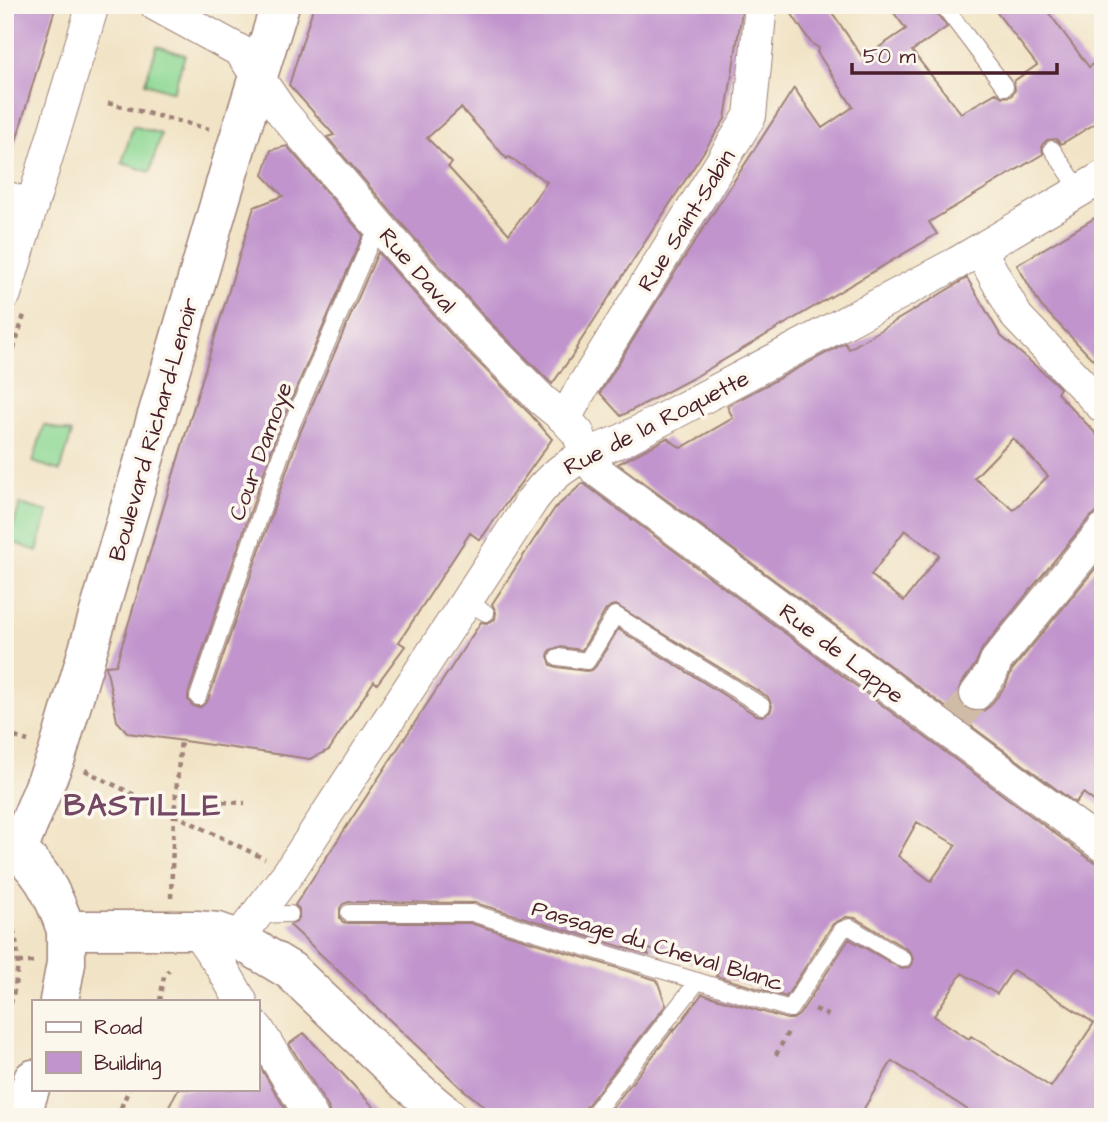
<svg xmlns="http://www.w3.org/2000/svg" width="1108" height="1122" font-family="'Architects Daughter',sans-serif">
  <rect width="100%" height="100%" fill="#fbf7ec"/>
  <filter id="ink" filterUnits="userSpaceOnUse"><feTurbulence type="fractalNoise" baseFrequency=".0143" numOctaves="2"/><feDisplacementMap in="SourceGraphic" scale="14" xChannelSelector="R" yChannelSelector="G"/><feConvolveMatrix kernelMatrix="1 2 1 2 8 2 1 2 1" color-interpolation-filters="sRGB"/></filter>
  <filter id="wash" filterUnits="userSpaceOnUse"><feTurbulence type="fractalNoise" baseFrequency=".00686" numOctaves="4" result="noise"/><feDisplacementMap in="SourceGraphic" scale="28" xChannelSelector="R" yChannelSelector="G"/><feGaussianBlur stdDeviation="1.57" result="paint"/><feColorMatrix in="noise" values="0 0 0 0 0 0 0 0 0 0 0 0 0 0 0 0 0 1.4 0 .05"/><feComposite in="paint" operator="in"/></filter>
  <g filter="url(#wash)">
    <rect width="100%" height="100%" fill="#f1e3c5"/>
    <path fill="#8ed894" stroke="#6c7c60" stroke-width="2" d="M157,46L185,55L173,92L145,83Z
      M133,126L161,134L150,172L122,163Z
      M44,425L72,433L60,471L33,462Z
      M20,504L48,512L37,551L9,541Z"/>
    <g id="blocks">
      <path fill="#c194cd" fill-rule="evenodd" d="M5,5H56L11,158L5,157Z
        M314,5H743L725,119L576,348L577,349L552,384L483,315L394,215L327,137L334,135L289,85ZM461,108L507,159L509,157L547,182L509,234L448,167L452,163L427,138Z
        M786,5H827L863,58L906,29L888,5H932L935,11L947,27L912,51L961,113L996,93L1002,97L1011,96L1015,90L1014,81L1037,65L991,5H1043L1089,67L1103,57V119L1061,144L1056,139L1047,140L1042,145L1043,154L929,222L937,234L695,377L621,416L600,393L672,277L794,88L822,128L853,107L817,52L819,48L811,43Z
        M287,146L363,235L279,428L188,694V700L191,704L195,707H201L208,700L299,435L378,252L456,340L531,415L552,439L480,540L470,533L399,642L405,646L377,684L374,681L329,750L310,759L128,733L117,721L106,666L116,665L254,207L283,196L263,175L271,150Z
        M1103,213V370L1041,306L1017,265Z
        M967,278L1001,336L1054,382L1060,388L1057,393L1103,441V512L1096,513L1089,518L982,649L975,665L961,684L958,692L959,701L964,708L973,712L983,711L990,706L1006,685L1012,670L1103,559V808L1083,793L1075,803L618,464L667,438L681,448L733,418L727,406L845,343L849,349ZM1013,438L1048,476L1014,510L974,478ZM905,530L939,555L904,601L871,575Z
        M583,483L1092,861L1103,864V1117H979L892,1061L859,1117H605L674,1029V1031L702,994L787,1019H793L799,1015L849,939L902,969L907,968L912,965L913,960L912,955L908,950L855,918L846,917L833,924L786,997L716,976L719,971L646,948L649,955L475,903L349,902L343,904L340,908V918L343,922L348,923H470L657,980L666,1005L583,1111L581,1117H497L459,1086L290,925L296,922L299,918V909L295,905L481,622L487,623L495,619L496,612L492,604L531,544L555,508ZM616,605L768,697L772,706L770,712L762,716L756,715L618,629L596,666L592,670L586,671L557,667L551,665L548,656L550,650L559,647L582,650L606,610L611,606ZM917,822L956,845L931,881L898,856ZM1013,970L1094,1023L1051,1087L971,1036L969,1039L934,1016L962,973L997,994Z
        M304,1033L339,1070L383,1117H330L328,1107L289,1044Z
        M259,1065L290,1117H164L178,1089H257V1066Z"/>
    </g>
  </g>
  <g filter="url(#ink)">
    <use href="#blocks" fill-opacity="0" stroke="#9e8178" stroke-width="2"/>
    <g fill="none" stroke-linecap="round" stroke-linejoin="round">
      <path stroke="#d0bca6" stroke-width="32" stroke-dasharray="32 16" stroke-linecap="butt" d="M955,721L976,694"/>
      <defs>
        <path id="service" d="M943,5L1005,87
          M1052,149L1080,190
          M465,601L486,613
          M558,657L587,661L615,615L762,706
          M198,697L289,431L371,241L380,227
          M349,913H472L790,1009L842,930L850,927L903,959
          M256,915L290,914
          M591,1117L698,981"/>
        <path id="minor" d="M156,5L240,51L282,112L380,227L470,328L542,400L565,419L578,433L586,455L596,470L1103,846
          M5,197L32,206
          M980,250L1017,317L1103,407
          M5,294L93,5
          M565,419L580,391L750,116L761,5
          M976,694L991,674L996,661L1103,530
          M196,930L221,966L241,1001
          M238,939L289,872L533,499C559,464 584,455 623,440L957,263L1103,177
          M257,1028L312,1117"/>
        <path id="tertiary" d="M18,850L57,755L234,154L280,5"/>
        <path id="secondary" d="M59,1001L66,963V930
          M21,1117L33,1079"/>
        <path id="primary" d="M5,842C39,863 54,895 66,930H196L218,932L238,939L291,971L408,1083L448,1117"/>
      </defs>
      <use href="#service" stroke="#9e8178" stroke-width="18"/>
      <use href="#minor" stroke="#9e8178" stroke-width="34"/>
      <use href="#tertiary" stroke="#9e8178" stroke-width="41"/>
      <use href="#secondary" stroke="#9e8178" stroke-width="41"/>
      <use href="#primary" stroke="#9e8178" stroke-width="41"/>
      <path stroke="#9e8178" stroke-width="4.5" stroke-dasharray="5 5" stroke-linecap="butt" d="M108,103L209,129
        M5,378L24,315
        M5,734L28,741
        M85,770L94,775L265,859
        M223,802L245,803
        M171,898L174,815L181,740
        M5,912C27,950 16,985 5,1025
        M18,962H34
        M5,981L8,980
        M160,1001L164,976L169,970
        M815,1009L833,1018
        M776,1055L789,1030
        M117,1117L129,1089"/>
      <use href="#service" stroke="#fff" stroke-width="16"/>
      <use href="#minor" stroke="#fff" stroke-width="32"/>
      <use href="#tertiary" stroke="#fff" stroke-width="38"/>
      <use href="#secondary" stroke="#fff" stroke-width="38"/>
      <use href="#primary" stroke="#fff" stroke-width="38"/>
    </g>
  </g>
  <g text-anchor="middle" stroke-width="7" stroke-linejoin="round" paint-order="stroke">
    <g font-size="23" fill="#4a1f2b" stroke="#fbf7ec">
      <text transform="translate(686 220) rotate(-58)" y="8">Rue Saint-Sabin</text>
      <text transform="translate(418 270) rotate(49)" y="8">Rue Daval</text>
      <text transform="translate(656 422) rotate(-27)" y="8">Rue de la Roquette</text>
      <text transform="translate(153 429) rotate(-74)" y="8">Boulevard Richard-Lenoir</text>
      <text transform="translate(260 451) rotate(-70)" y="8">Cour Damoye</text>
      <text transform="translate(842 653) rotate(37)" y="8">Rue de Lappe</text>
      <text transform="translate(658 945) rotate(17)" y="8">Passage du Cheval Blanc</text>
    </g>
    <g font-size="30" font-weight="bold" letter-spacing="2" fill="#744864" stroke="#fbf7ec">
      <text x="143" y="815">BASTILLE</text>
    </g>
  </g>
  <rect width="1108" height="1122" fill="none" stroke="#fbf7ec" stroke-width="28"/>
  <rect x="32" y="1000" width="228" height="91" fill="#fbf7ec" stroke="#b4a19f" stroke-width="2"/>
  <rect x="46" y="1022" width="35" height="10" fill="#ffffff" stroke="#b4a19f" stroke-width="2"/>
  <text x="94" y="1034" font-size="21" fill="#4a1f2b">Road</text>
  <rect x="46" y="1052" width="35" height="21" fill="#c194cd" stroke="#b4a19f" stroke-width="2"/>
  <text x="94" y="1070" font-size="21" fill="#4a1f2b">Building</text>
  <path d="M852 63v10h205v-10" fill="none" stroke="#4a1f2b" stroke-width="3.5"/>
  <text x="863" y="63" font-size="21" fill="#4a1f2b" stroke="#fbf7ec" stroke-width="5" paint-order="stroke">50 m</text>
</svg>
